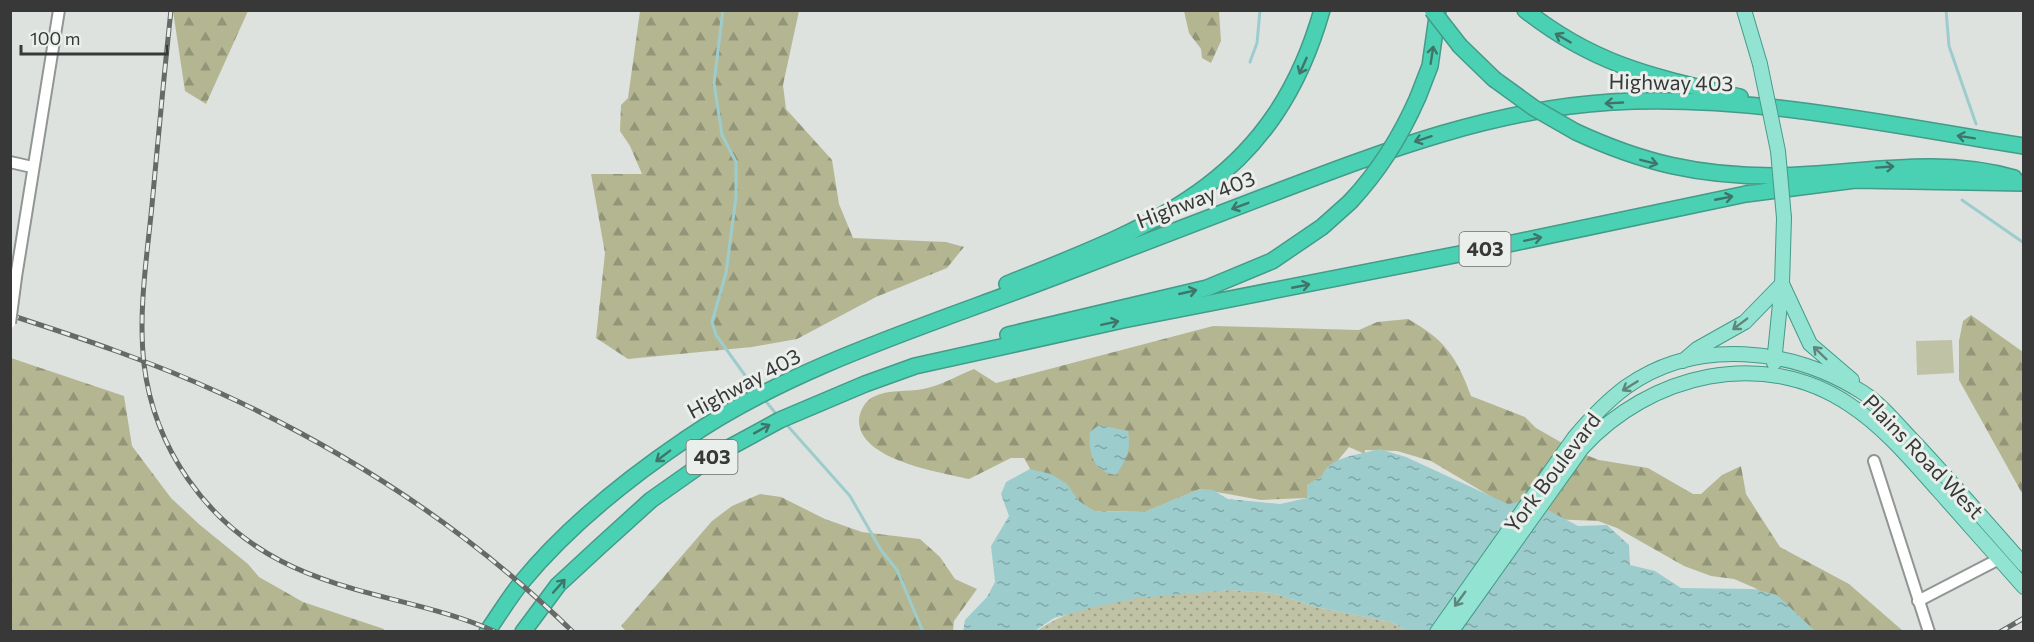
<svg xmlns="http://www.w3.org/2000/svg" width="2034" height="642" font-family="Commissioner,sans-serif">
  <defs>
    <pattern id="forest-firs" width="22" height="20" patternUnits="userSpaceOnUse" patternTransform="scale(1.5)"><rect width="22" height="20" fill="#b4b692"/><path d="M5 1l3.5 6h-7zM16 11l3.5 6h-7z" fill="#939578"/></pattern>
    <pattern id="park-dots" width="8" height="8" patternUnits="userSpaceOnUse" patternTransform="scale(1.5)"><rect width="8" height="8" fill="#c0c2a6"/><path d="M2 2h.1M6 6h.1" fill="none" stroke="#9d9f88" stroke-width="1.8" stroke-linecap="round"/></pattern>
    <pattern id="water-ripples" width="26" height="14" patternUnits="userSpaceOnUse" patternTransform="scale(1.5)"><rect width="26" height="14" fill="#9dcccd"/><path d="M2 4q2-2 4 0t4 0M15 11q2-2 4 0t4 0" fill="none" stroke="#81a7a7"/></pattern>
  </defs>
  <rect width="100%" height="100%" fill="#dee2df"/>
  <path fill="url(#forest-firs)" d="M173,11H248L206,104L185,91Z
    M640,11H799L783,85L786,109L832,160L839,204L853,238L946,242L964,247L947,268L876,297L797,339L752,347L628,359L596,338L605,253L591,174H642L630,146L620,131L621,105L628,98Z
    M1184,11H1219L1221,41L1211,63L1202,58L1201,49L1189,33Z
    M1971,315L2023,352V495L1959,380V341L1963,321Z
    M1408,319C1444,339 1457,357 1471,396L1525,417L1536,428L1578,452L1599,460L1648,468L1693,494H1701L1722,475L1741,466L1746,494L1780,547L1849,584L1903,631H1811L1800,620L1755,588L1734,579L1711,576L1684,566L1617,528L1598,521L1527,518L1431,461L1397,451L1365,450V454L1349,447L1307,498L1261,500L1200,489L1145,512L1094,511L1034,476L1024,458H1011L969,479C940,472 857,460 859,419C860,411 865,401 873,397C888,389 907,392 923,389C940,386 958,375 974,369L996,383L1213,326L1359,330L1377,322Z
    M11,358L124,396L132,446L171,498L200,525L248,564L259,577L303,602L384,629V631H11Z
    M760,494L781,497L825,519L862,532L920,539L940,557L955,579L977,589L954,621L953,631H626L621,626L712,521L732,506Z"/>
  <path fill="url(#park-dots)" d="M1231,590L1273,593L1316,607L1391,622L1407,631L1035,632C1090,593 1166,595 1231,590Z"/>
  <path fill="#c0c2a6" d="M1952,340L1954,373L1917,375L1916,341Z"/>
  <path fill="url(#water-ripples)" d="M1099,425L1128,431C1131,450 1127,459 1116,475C1093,472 1088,452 1090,432Z
    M1379,449L1406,457L1508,504L1529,500L1578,526L1607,525L1629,545L1630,565L1655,571L1681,588L1754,589L1777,595L1815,631H1407L1391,622L1316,607L1273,593L1231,590L1137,598L1090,608L1054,618L1035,631L963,632L965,620L987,597L995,582L991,546L1009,516L1001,494L1006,482L1030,469L1051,474L1067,484L1079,501L1094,511L1144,512L1200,489L1213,490L1228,499L1280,504L1307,498V485L1322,476C1329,456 1360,455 1379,449Z"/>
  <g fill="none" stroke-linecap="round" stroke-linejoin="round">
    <path stroke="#9dcccd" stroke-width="3" d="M723,10L714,83L722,135L736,162V197L726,273L712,322L716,335L757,392
      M1946,10L1949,46L1976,124
      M1250,62L1257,43L1260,10
      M1962,200L2024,243
      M764,399L777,415
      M786,424L850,496L881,550L897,570L923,632"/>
    <defs>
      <path id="minor" d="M10,162L32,167
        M16,277L59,10
        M1874,461L1929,632
        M1918,601L1999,559"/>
      <path id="major" d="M1744,10L1760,64
        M1783,286L1810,344L1852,380
        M1683,361L1697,349L1745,322L1782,284
        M1774,363L1782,284L1784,218
        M1437,632L1574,438C1590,419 1607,401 1626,387C1696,337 1793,348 1862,392C1884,406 1900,428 1918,446C1954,485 1989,525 2024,565
        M1451,632L1582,448C1650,374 1763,346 1850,405C1885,428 1912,461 1939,491C1967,523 1996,555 2024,587"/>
      <path id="highway" d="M1525,10C1596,66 1654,77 1740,97
        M1460,46L1494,79
        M1418,97L1430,66L1438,10
        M1576,132C1643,163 1699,176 1774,176C1855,175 1935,155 2014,178
        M1007,284C1158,224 1273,182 1322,10
        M1008,335L1207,288L1272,261L1322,227L1350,202
        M487,632C498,616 509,598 521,583C566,528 627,479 686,439C791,366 938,322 1057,276C1131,247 1205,219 1279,191C1387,150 1495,109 1612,102C1750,94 1888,125 2024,146
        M523,632L558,585L598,548L651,500L712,457L780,420L865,384L915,366L1123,320L1475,251L1746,194L1855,180L2024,183"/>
    </defs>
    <use href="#minor" stroke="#929693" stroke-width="14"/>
    <use href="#major" stroke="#439b88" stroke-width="16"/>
    <use href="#highway" stroke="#439b88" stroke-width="18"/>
    <use href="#minor" stroke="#fff" stroke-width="10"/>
    <use href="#major" stroke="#92e3d1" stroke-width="14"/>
    <use href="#highway" stroke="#4ad1b3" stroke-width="15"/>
    <defs>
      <path id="rail" d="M171,10C164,75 158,140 152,205C147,257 138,311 144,364C154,448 206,522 281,561C348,596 427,601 496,632
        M10,315C81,338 152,362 220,393C349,452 471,532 573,632
        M2000,632L2024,618"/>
    </defs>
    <use href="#rail" stroke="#676967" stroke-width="5"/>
    <use href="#rail" stroke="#ebefec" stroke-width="3" stroke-dasharray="9" stroke-linecap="butt"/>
    <defs>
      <path id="minor-bridge" d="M10,323L16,277"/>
      <path id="major-bridge" d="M1760,64L1778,151L1784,218"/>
      <path id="highway-bridge" d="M1432,10L1460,46
        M1494,79L1534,108L1576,132
        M1350,202C1379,171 1401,136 1418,97"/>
    </defs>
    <use href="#minor-bridge" stroke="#929693" stroke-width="14" stroke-linecap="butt"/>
    <use href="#major-bridge" stroke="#439b88" stroke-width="16" stroke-linecap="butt"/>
    <use href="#highway-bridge" stroke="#439b88" stroke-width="18" stroke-linecap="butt"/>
    <use href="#minor-bridge" stroke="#fff" stroke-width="10"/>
    <use href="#major-bridge" stroke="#92e3d1" stroke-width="14"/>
    <use href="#highway-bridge" stroke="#4ad1b3" stroke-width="15"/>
  </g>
  <defs><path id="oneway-shaft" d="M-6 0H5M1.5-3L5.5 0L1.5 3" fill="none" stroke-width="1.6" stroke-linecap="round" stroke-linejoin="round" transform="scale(1.5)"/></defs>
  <g stroke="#3f7569">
    <use href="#oneway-shaft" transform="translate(1563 38) rotate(-150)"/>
    <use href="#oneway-shaft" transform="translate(1432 55) rotate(-81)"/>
    <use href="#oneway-shaft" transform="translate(1303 66) rotate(114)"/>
    <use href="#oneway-shaft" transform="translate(1614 103) rotate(177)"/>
    <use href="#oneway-shaft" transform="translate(1966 137) rotate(-171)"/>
    <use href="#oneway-shaft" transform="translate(1423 139) rotate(162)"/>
    <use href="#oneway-shaft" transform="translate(1649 162) rotate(14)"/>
    <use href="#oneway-shaft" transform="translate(1885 167) rotate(-4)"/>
    <use href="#oneway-shaft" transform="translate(1724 198) rotate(-11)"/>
    <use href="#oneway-shaft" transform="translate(1240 206) rotate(159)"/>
    <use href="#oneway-shaft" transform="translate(1533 239) rotate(-12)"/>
    <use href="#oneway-shaft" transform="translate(1301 286) rotate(-11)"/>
    <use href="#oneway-shaft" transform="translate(1188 292) rotate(-13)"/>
    <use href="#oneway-shaft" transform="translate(1110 323) rotate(-12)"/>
    <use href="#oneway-shaft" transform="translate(762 429) rotate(-29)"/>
    <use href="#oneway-shaft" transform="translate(663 456) rotate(143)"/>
    <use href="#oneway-shaft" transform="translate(559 586) rotate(-48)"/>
  </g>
  <g stroke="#60857c">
    <use href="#oneway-shaft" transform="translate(1740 324) rotate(143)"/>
    <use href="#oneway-shaft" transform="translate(1820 353) rotate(-136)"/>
    <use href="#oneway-shaft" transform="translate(1630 386) rotate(148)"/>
    <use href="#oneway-shaft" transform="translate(1460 599) rotate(126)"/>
  </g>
  <g text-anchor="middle" stroke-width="6" stroke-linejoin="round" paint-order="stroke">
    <g fill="#ebefec" stroke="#6d6f6d" stroke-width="1.5">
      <rect x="1459.5" y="232" width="51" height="34" rx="4.5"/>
      <rect x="686.5" y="440" width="51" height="34" rx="4.5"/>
    </g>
    <g font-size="20" font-weight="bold" fill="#373837">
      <text x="1485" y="256">403</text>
      <text x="712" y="464">403</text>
    </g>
    <g font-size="21" fill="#373837" stroke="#ebefec">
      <text transform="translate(1671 83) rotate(1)" y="7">Highway 403</text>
      <text transform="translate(1196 200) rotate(-21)" y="7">Highway 403</text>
      <text transform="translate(744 384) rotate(-28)" y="7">Highway 403</text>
      <text transform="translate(1923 457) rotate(46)" y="7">Plains Road West</text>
      <text transform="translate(1553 473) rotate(-53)" y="7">York Boulevard</text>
    </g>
  </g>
  <rect width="2034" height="642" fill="none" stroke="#373837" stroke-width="24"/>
  <path d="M21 45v9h146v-9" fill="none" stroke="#373837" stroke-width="3"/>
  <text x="30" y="45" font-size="18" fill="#373837" stroke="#ebefec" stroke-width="4.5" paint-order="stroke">100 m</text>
</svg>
